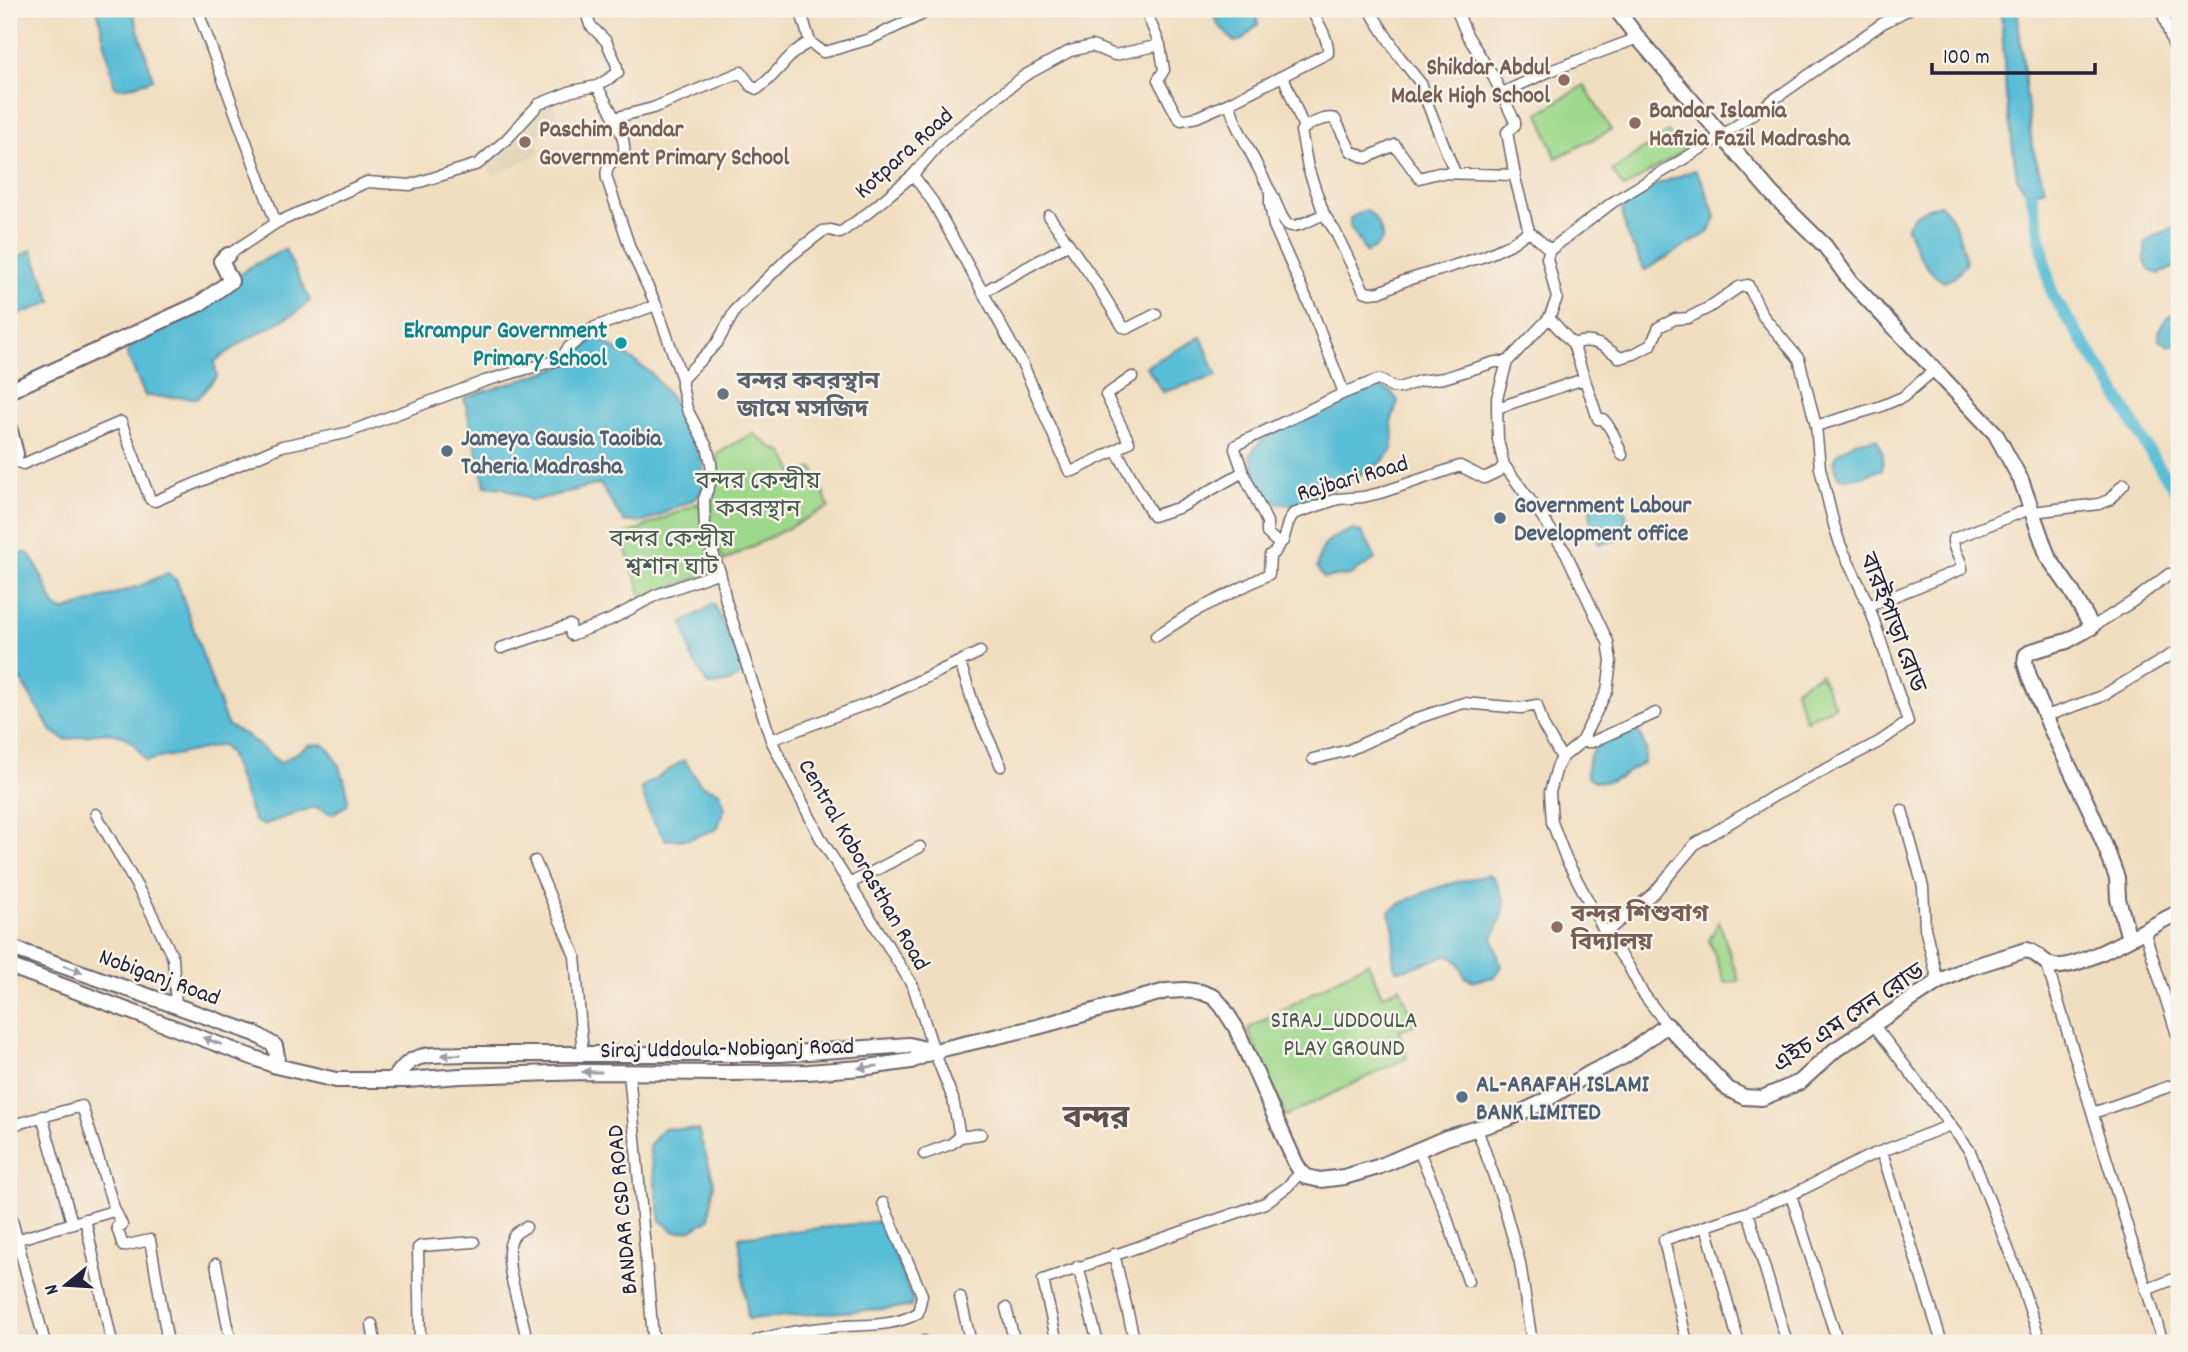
<svg xmlns="http://www.w3.org/2000/svg" width="2188" height="1352" font-family="Dekko,'Noto Sans Bengali',sans-serif">
  <rect width="100%" height="100%" fill="#f7f3e8"/>
  <filter id="ink" filterUnits="userSpaceOnUse"><feTurbulence type="fractalNoise" baseFrequency=".0143" numOctaves="2"/><feDisplacementMap in="SourceGraphic" scale="14" xChannelSelector="R" yChannelSelector="G"/><feConvolveMatrix kernelMatrix="1 2 1 2 8 2 1 2 1" color-interpolation-filters="sRGB"/></filter>
  <filter id="wash" filterUnits="userSpaceOnUse"><feTurbulence type="fractalNoise" baseFrequency=".00686" numOctaves="4" result="noise"/><feDisplacementMap in="SourceGraphic" scale="28" xChannelSelector="R" yChannelSelector="G"/><feGaussianBlur stdDeviation="1.57" result="paint"/><feColorMatrix in="noise" values="0 0 0 0 0 0 0 0 0 0 0 0 0 0 0 0 0 1.4 0 .05"/><feComposite in="paint" operator="in"/></filter>
  <g filter="url(#wash)">
    <rect width="100%" height="100%" fill="#f1dec0"/>
    <path fill="#dfd3b5" d="M551,102L561,122L534,137L540,152L508,170L492,176L487,167L524,125Z"/>
    <path fill="#9ed88b" stroke="#607d63" stroke-width="2" d="M1584,85L1611,130L1556,158L1539,113Z
      M1668,132L1683,151L1624,188L1612,171Z
      M753,433L771,447L784,453L795,474L813,468L829,507L724,561L709,526L712,503L718,478L717,454Z
      M699,503L713,572L643,598L627,553L623,536Z
      M1820,674L1835,706L1806,720L1795,689Z
      M1719,921L1739,981L1725,983L1709,940Z
      M1368,962L1382,996L1400,987L1414,1025L1399,1030L1407,1058L1286,1116L1248,1029Z"/>
    <path fill="#58bdd6" stroke="#3d7088" stroke-width="2" d="M97,9H132L153,79L129,87L115,88Z
      M1211,9H1256L1258,24L1242,40L1234,42L1218,24Z
      M2001,9H2017L2032,146L2045,189L2027,194L2017,178L2006,96Z
      M1695,170L1702,181L1716,218L1709,232L1645,270L1627,235L1622,209L1656,185Z
      M1940,204C1956,218 1962,243 1966,264L1955,277L1944,282C1924,270 1915,248 1907,227C1914,210 1924,210 1940,204Z
      M1366,210C1374,215 1385,231 1381,242C1378,247 1370,250 1366,253L1350,226V218Z
      M2176,227H2179V265L2160,274L2150,271L2145,262V244L2155,235Z
      M285,249L310,301L294,314L244,341L214,362L217,376L198,398L145,396L127,354L137,330L207,301L248,268Z
      M32,250L52,302L15,316L9,297V262Z
      M2179,310V345L2170,346L2159,340C2158,324 2166,318 2179,310Z
      M595,337L626,355L651,373L681,411L703,463L704,482L702,492L695,499L645,522H624L600,484L532,501L504,488L485,486L464,398L560,367C573,360 583,347 595,337Z
      M1201,337L1217,376L1163,392L1146,366Z
      M1380,386L1391,392L1398,401L1391,423L1394,436L1392,450L1381,463L1300,506L1275,503L1262,494L1250,455C1264,427 1349,396 1380,386Z
      M1877,439L1883,454L1882,469C1868,475 1854,480 1838,477L1834,462L1837,454L1857,441Z
      M1618,495L1626,515L1627,533L1617,540L1599,544L1591,522L1590,509C1598,499 1606,497 1618,495Z
      M1352,530L1361,532L1369,544L1375,559L1350,575L1324,578L1317,567C1321,542 1329,538 1352,530Z
      M18,553H28L37,567L55,606L63,611L142,585L168,573L177,581L227,725L246,735L280,763L309,745L323,744C337,754 350,788 347,805L332,814L318,808H311L263,825L254,821L229,753L222,745L146,761L134,744L123,736L104,732L65,740L51,730L9,661V556Z
      M714,604L744,670C737,682 721,685 708,685L692,658L683,623Z
      M1637,729L1646,749L1644,762C1628,772 1604,792 1587,776C1584,747 1611,731 1637,729Z
      M684,760L701,785L720,792L725,808L717,829L689,839L666,840L651,818L641,788Z
      M1488,875L1495,879L1504,901L1501,918L1493,938L1501,966L1494,977L1474,981L1465,977L1458,962L1452,956H1445L1404,970H1396C1391,957 1393,948 1394,935C1395,928 1390,918 1389,911C1417,891 1454,882 1488,875Z
      M663,1128L698,1130L714,1182L709,1219L692,1230L675,1232L661,1221L649,1146Z
      M881,1221L913,1301L910,1307L748,1319L739,1237Z"/>
    <g fill="none" stroke-linecap="round" stroke-linejoin="round">
      <path stroke="#58bdd6" stroke-width="12" d="M2028,179L2052,295L2114,389L2152,456L2179,496"/>
    </g>
  </g>
  <g filter="url(#ink)">
    <g fill="none" stroke-linecap="round" stroke-linejoin="round">
      <defs>
        <path id="street" d="M197,9L276,223
          M585,9L590,25L606,41L616,63L618,73L597,86C606,102 627,135 624,153C614,160 604,165 607,179L630,248L656,305L682,379V386L687,409L707,447L711,463L712,478L704,499L705,532L720,572L726,601L771,740L821,839L913,986L934,1051L953,1099L960,1137L951,1144L924,1154
          M1311,9C1317,22 1329,38 1328,53L1229,103L1237,126L1270,191V205L1274,226L1313,313L1344,393L1377,380H1381L1392,387L1400,388L1419,381L1444,378L1495,362H1507
          M1369,9L1399,56L1422,85L1426,100L1455,173
          M1456,9L1467,35L1494,78L1515,122V125L1507,132L1516,182L1529,231L1550,250
          M2161,9L2179,61
          M810,42L823,52L829,51L870,39L923,14
          M1160,45L1164,70L1158,80L1177,116L1181,120L1197,117L1229,103
          M1283,76L1304,128
          M1502,93L1550,71L1638,38
          M614,118L653,108L741,72L751,86L757,89C777,76 788,52 810,42L800,9
          M913,175L933,202L1024,367L1069,471H1073L1116,450
          M1271,192C1289,232 1283,233 1324,214L1335,231L1364,291L1370,293L1380,292L1404,281L1485,256L1511,244L1529,231
          M1324,214L1308,168L1301,131C1308,124 1326,116 1335,119L1351,151L1366,158L1395,145L1419,178L1438,173L1515,175
          M1049,216L1094,280L1123,327L1128,328L1156,314
          M228,255L276,223L367,182L410,185L478,164L506,140L539,104L572,91L597,86
          M983,292L1069,244
          M1549,318L1573,344L1598,419H1603C1612,429 1617,442 1622,455
          M1573,344C1592,337 1605,346 1620,358L1634,354L1651,345L1659,327L1675,319L1688,318L1708,308L1739,287L1748,285L1763,316L1799,359L1816,426
          M1132,377L1106,395L1129,442L1116,450L1153,516L1181,507L1243,472L1267,522V533L1279,544L1283,541L1288,523L1293,514L1338,499L1363,497L1380,493L1460,466L1484,478L1499,471L1504,465
          M682,379L717,343L736,309L788,258L823,231L831,230L840,233L869,212L913,175L942,141L1024,76L1070,51L1092,46L1115,55L1160,45L1145,9
          M1497,408L1584,379
          M16,454L18,462L23,464L121,422L150,499L155,501L282,446L346,433L485,381L561,359L568,348L595,327L656,305
          M1243,472L1235,449L1236,445L1344,393
          M2033,512L2099,504L2109,500L2124,484
          M1869,606L1962,569C1962,558 1952,551 1953,539L2032,508
          M2092,627L2132,602L2169,574L2174,575L2179,582
          M1156,636L1193,612L1269,574L1270,555L1275,552L1279,544
          M501,648L570,625L571,635L610,620L656,595L720,572
          M960,662L975,709L1001,766
          M2046,716L2100,697L2179,650
          M771,740L880,699L980,652
          M1581,742H1592L1656,713
          M1313,759L1349,750L1421,717L1457,705L1464,703L1521,708L1537,705L1543,725L1562,758
          M1902,810L1923,887L1925,928L1938,982
          M96,814L148,906L173,958L176,1006
          M535,861L575,956L583,1055
          M849,884L920,847
          M2144,930L2179,1041
          M1605,933L1654,893L1695,844L1774,796L1879,742L1908,722L1869,606L1840,544L1834,525L1820,468L1816,426L1879,407L1903,397L1934,370
          M2046,962L2163,1343
          M1873,1024L1970,1151L2018,1274L2041,1343
          M1667,1025L1642,992L1628,965L1608,938L1566,859L1552,822L1550,792L1557,767L1562,758L1581,742L1607,691L1611,661L1608,642L1566,553L1539,512L1504,465L1498,440L1497,408V398L1507,362L1549,318L1557,298L1547,258L1550,250L1613,202L1723,135L1883,23L1909,9
          M629,1072L653,1337L651,1343
          M2093,1113L2179,1083
          M42,1116L72,1223
          M9,1126L82,1106L114,1208L113,1211L110,1212L9,1242
          M1477,1129L1501,1196L1520,1263L1532,1343
          M960,1137L981,1134
          M1418,1149L1445,1212L1468,1281
          M1882,1152L1942,1343
          M1791,1195L1838,1343
          M114,1208L122,1225L117,1227L123,1246L150,1240L168,1343
          M9,1209L45,1343
          M1748,1212L1787,1343
          M85,1219L112,1343
          M1706,1226L1739,1343
          M526,1227C521,1230 516,1232 513,1237C499,1261 525,1316 527,1343
          M1114,1254L1135,1343
          M216,1264L231,1343
          M1078,1266L1098,1343
          M2146,1290L2179,1277
          M960,1297L971,1343
          M1006,1308L1015,1343
          M372,1324L375,1343
          M924,1341L925,1343
          M420,1343L418,1248L421,1246L474,1242
          M755,1343L757,1340C782,1333 807,1329 832,1327C861,1324 892,1328 918,1313L922,1295L883,1203
          M1057,1343L1043,1280L1265,1203L1287,1187L1301,1172
          M1687,1343L1664,1240L1748,1212L1791,1195L1869,1156L1951,1125"/>
        <path id="secondary" d="M1616,9L1638,38L1772,194L1825,246L1851,282L1995,433L2021,480L2048,557L2071,590L2092,627L2067,641L2032,651L2026,655L2025,663L2030,679L2051,729L2092,814L2107,851L2117,878L2118,899L2129,938
          M9,391L199,304L231,281L221,261L228,255
          M9,427L16,454L9,457
          M9,947L256,1034L275,1046L277,1056L276,1066
          M9,966L276,1066L336,1080H407L460,1076L585,1072L729,1073L808,1072L861,1068L911,1061L934,1051L1037,1027L1166,991L1185,990L1201,992L1214,997L1222,1006L1236,1028L1295,1162L1301,1172L1307,1177L1320,1180L1344,1177L1378,1167L1446,1138L1507,1119L1539,1104L1592,1072L1623,1057L1667,1025L1728,1089L1744,1097L1762,1098L1800,1082L1835,1050L1938,982L1968,968L2026,950C2038,952 2043,964 2054,966C2080,970 2152,925 2179,912
          M394,1080C412,1049 431,1056 463,1054H780L909,1045L934,1051"/>
      </defs>
      <use href="#street" stroke="#6a646a" stroke-width="13"/>
      <use href="#secondary" stroke="#6a646a" stroke-width="18"/>
      <use href="#street" stroke="#fff" stroke-width="10"/>
      <use href="#secondary" stroke="#fff" stroke-width="14"/>
    </g>
    <defs><path id="oneway-solid" d="M-6-.8H1V-3.2L6.5 0L1 3.2V.8H-6Z" transform="scale(1.75)"/></defs>
    <g fill="#9c9ca7">
      <use href="#oneway-solid" transform="translate(73 969) rotate(20)"/>
      <use href="#oneway-solid" transform="translate(212 1041) rotate(-159)"/>
      <use href="#oneway-solid" transform="translate(451 1055) rotate(177)"/>
      <use href="#oneway-solid" transform="translate(868 1067) rotate(174)"/>
      <use href="#oneway-solid" transform="translate(592 1072) rotate(180)"/>
    </g>
  </g>
  <g fill="#8d6e63" stroke="#f7f3e8" stroke-width="2.5">
    <circle cx="1564" cy="80" r="7"/>
    <circle cx="1635" cy="123" r="7"/>
    <circle cx="525" cy="142" r="7"/>
    <circle cx="1557" cy="927" r="7"/>
  </g>
  <circle fill="#0f9aa8" stroke="#f7f3e8" stroke-width="2.5" cx="621" cy="343" r="7"/>
  <circle fill="#6b7280" stroke="#f7f3e8" stroke-width="2.5" cx="723" cy="394" r="7"/>
  <g fill="#5c6f8a" stroke="#f7f3e8" stroke-width="2.5">
    <circle cx="447" cy="451" r="7"/>
    <circle cx="1500" cy="518" r="7"/>
    <circle cx="1462" cy="1097" r="7"/>
  </g>
  <g text-anchor="middle" stroke-width="5" stroke-linejoin="round" paint-order="stroke">
    <g font-size="24" font-weight="bold" fill="#785e54" stroke="#f7f3e8" text-anchor="start">
      <text x="1550" y="74" text-anchor="end">Shikdar Abdul<tspan x="1550" dy="28">Malek High School</tspan></text>
      <text x="1649" y="117">Bandar Islamia<tspan x="1649" dy="28">Hafizia Fazil Madrasha</tspan></text>
      <text x="539" y="136">Paschim Bandar<tspan x="539" dy="28">Government Primary School</tspan></text>
      <text x="1571" y="921">বন্দর শিশুবাগ<tspan x="1571" dy="28">বিদ্যালয়</tspan></text>
    </g>
    <g font-size="24" fill="#22223b" stroke="#f7f3e8">
      <text transform="translate(903 152) rotate(-42)" y="8">Kotpara Road</text>
      <text transform="translate(1352 477) rotate(-16)" y="8">Rajbari Road</text>
      <text transform="translate(1894 622) rotate(69)" y="8">বারইপাড়া রোড</text>
      <text transform="translate(865 864) rotate(60)" y="8">Central Koborasthan Road</text>
      <text transform="translate(160 976) rotate(20)" y="8">Nobiganj Road</text>
      <text transform="translate(1848 1017) rotate(-34)" y="8">এইচ এম সেন রোড</text>
      <text transform="translate(727 1047) rotate(-1)" y="8">Siraj Uddoula-Nobiganj Road</text>
      <text transform="translate(621 1210) rotate(-95)" y="8">BANDAR CSD ROAD</text>
    </g>
    <g font-size="24" font-weight="bold" fill="#0d838f" stroke="#f7f3e8" text-anchor="end">
      <text x="607" y="337">Ekrampur Government<tspan x="607" dy="28">Primary School</tspan></text>
    </g>
    <g font-size="24" font-weight="bold" fill="#5b616d" stroke="#f7f3e8" text-anchor="start">
      <text x="737" y="388">বন্দর কবরস্থান<tspan x="737" dy="28">জামে মসজিদ</tspan></text>
    </g>
    <g font-size="24" font-weight="bold" fill="#4e5e75" stroke="#f7f3e8" text-anchor="start">
      <text x="461" y="445">Jameya Gausia Taoibia<tspan x="461" dy="28">Taheria Madrasha</tspan></text>
      <text x="1514" y="512">Government Labour<tspan x="1514" dy="28">Development office</tspan></text>
      <text x="1476" y="1091">AL-ARAFAH ISLAMI<tspan x="1476" dy="28">BANK LIMITED</tspan></text>
    </g>
    <g font-size="24" fill="#475953" stroke="#f7f3e8">
      <text x="758" y="488">বন্দর কেন্দ্রীয়<tspan x="758" dy="28">কবরস্থান</tspan></text>
      <text x="672" y="546">বন্দর কেন্দ্রীয়<tspan x="672" dy="28">শ্বশান ঘাট</tspan></text>
      <text x="1344" y="1027">SIRAJ_UDDOULA<tspan x="1344" dy="28">PLAY GROUND</tspan></text>
    </g>
    <g font-size="32" font-weight="bold" fill="#5e4f51" stroke="#f7f3e8">
      <text x="1096" y="1127">বন্দর</text>
    </g>
  </g>
  <rect width="2188" height="1352" fill="none" stroke="#f7f3e8" stroke-width="35"/>
  <g transform="translate(66 1285) rotate(252)" stroke="#f7f3e8" stroke-width="5" paint-order="stroke">
  <path d="M0-5L12 26L0 18L-12 26Z" fill="#22223b"/>
  <text y="-10" font-size="19" font-weight="bold" text-anchor="middle" fill="#22223b">N</text>
  </g>
  <path d="M1932 63v10h163v-10" fill="none" stroke="#22223b" stroke-width="3.5"/>
  <text x="1943" y="63" font-size="21" fill="#22223b" stroke="#f7f3e8" stroke-width="5" paint-order="stroke">100 m</text>
</svg>
